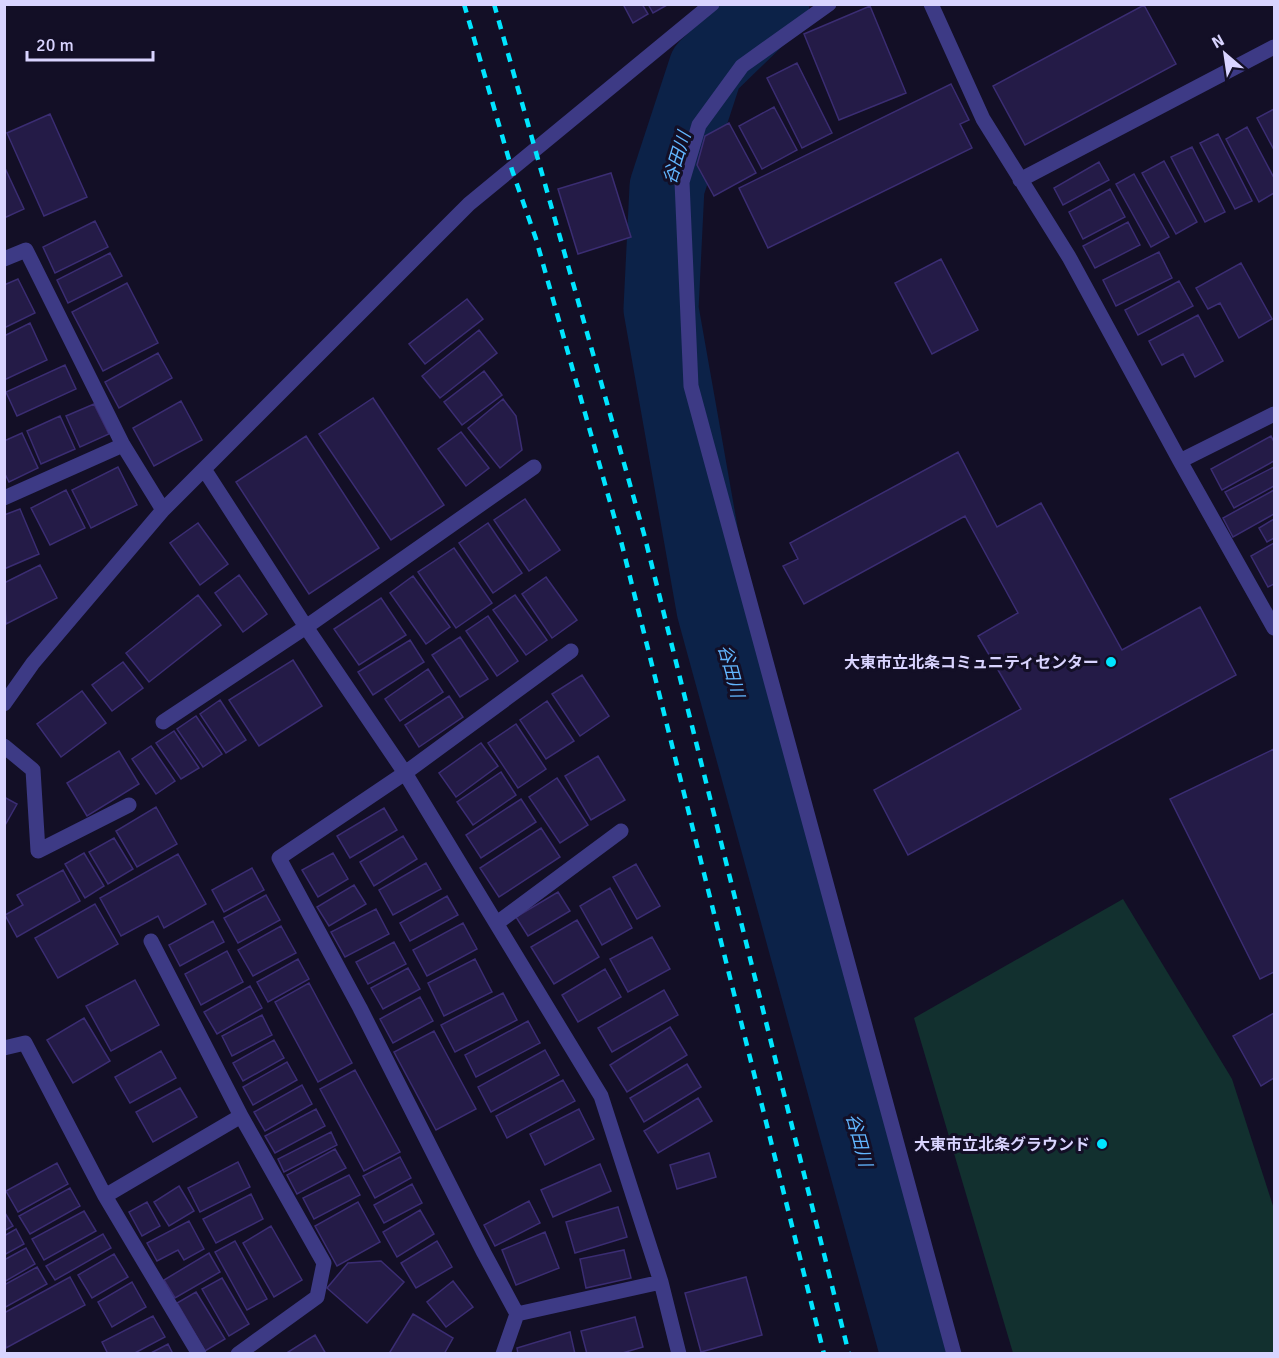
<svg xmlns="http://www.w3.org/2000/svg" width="1279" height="1358" font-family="Signika,'Noto Sans JP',sans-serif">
  <rect width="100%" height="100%" fill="#130f26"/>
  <path fill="#12302f" d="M1123,899L1232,1079L1274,1209V1353H1013L914,1018Z"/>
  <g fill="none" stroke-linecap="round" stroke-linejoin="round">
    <path stroke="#0c2248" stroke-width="75" d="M772,4L706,68L667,187L661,309L714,609L918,1354"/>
  </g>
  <path fill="#241b47" stroke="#3b2d73" stroke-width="1.5" d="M623,4H642L648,14L633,23Z
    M648,4H667V5L653,13Z
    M1144,5L1176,64L1025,145L993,86Z
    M870,6L906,93L839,120L804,34Z
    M797,63L832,133L802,148L767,78Z
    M951,84L969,120L960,124L972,148L768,248L739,188Z
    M774,107L797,150L762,169L739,126Z
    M1274,109V150L1257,118Z
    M50,114L87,197L44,216L7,133Z
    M729,123L756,173L714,196L697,165L705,136Z
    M1247,127L1274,178V193L1259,202L1226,139Z
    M1218,134L1252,201L1235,209L1200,143Z
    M1192,147L1225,212L1205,222L1171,157Z
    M1164,161L1197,222L1176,234L1142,173Z
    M1099,162L1109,180L1063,205L1054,188Z
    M4,166L24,209L4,218Z
    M611,173L631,237L578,254L558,189Z
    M1134,174L1169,237L1151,247L1116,184Z
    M1110,189L1125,217L1083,239L1069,212Z
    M95,221L108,247L55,273L43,247Z
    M1128,222L1140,245L1095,268L1083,246Z
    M1159,252L1172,278L1116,306L1103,280Z
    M110,253L122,276L68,303L57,280Z
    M941,259L978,330L932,354L895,283Z
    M1241,263L1272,319L1239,338L1220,303L1208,309L1196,288Z
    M18,279L35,313L4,328V285Z
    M1179,281L1193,306L1138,335L1125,310Z
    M127,283L158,343L103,371L72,312Z
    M467,299L483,319L425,364L409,344Z
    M1198,315L1223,361L1195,377L1183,354L1162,365L1149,341Z
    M30,323L47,360L4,380V336Z
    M479,330L497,353L440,398L422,376Z
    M158,353L172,378L119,408L105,382Z
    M65,365L76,389L17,416L6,392Z
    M484,371L502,395L462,425L444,402Z
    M373,398L444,505L391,540L319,434Z
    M503,399L516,416L522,450L500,468L468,428Z
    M181,401L202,440L154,466L133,428Z
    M94,404L109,434L80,447L66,416Z
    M60,416L75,449L41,464L27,431Z
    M461,432L489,468L466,486L438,449Z
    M22,433L38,468L9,482L4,472V441Z
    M306,436L379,548L309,594L236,482Z
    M1271,436L1274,442V461L1222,490L1211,469Z
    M958,452L997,527L1041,503L1122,650L1200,607L1236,675L908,855L874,790L1021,709L978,636L1018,613L965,516L804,604L783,566L798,559L790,543Z
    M118,467L137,505L91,528L72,490Z
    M1274,467V486L1234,508L1225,492Z
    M66,490L85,528L50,545L31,508Z
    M1274,490V514L1233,537L1223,518Z
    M525,499L560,550L529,571L494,520Z
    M20,509L39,554L4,569V515Z
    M1274,519V538L1267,542L1259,528Z
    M198,523L228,564L200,585L170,543Z
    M488,523L522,573L493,593L459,543Z
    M1274,543V584L1268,587L1251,556Z
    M454,548L492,603L456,628L418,572Z
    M40,565L57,598L6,624L4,583Z
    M239,575L267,614L243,632L215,593Z
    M413,576L450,627L426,644L390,593Z
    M546,577L577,620L552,638L522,594Z
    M198,595L221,625L149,682L126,653Z
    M515,595L547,640L526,655L493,610Z
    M381,598L406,635L359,665L334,629Z
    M488,616L518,661L497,676L466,631Z
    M460,637L488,679L460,697L432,655Z
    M410,640L424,662L373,695L358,672Z
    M293,660L322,706L259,746L229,700Z
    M123,662L143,688L112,711L92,685Z
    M428,669L443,692L400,721L385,699Z
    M582,675L609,716L580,736L552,694Z
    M82,691L106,723L61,757L37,724Z
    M449,696L463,717L419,747L405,725Z
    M220,700L246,740L226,753L200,714Z
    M547,701L574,741L546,759L520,720Z
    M196,716L222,754L203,767L177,729Z
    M516,724L546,769L518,788L488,743Z
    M174,731L199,768L181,779L156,743Z
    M481,743L498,766L456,797L439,773Z
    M151,746L175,781L156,794L132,759Z
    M1274,749V972L1260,979L1170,799Z
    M119,751L139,784L87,816L67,783Z
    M598,756L625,800L591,820L565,776Z
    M501,772L516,795L473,825L457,802Z
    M557,778L588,825L560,843L529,797Z
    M4,797L17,804L4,827Z
    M521,799L536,822L481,858L466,835Z
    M156,807L177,844L137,867L116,831Z
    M384,808L397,830L350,858L337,836Z
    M541,828L560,857L499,897L480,868Z
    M403,836L417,859L374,886L360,862Z
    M114,838L133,869L108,884L89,852Z
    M84,853L104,886L85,898L65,864Z
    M333,853L348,879L318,897L302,870Z
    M178,854L206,904L164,928L158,916L121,936L100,898Z
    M426,863L441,889L393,915L379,890Z
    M636,864L660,906L637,919L613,877Z
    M252,868L264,890L224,912L212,890Z
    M63,870L80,901L17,937L5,915L23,905L17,895Z
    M354,885L366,904L329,926L317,907Z
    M610,888L632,928L602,945L580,906Z
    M558,892L570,911L528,936L516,917Z
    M266,895L280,920L238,943L224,918Z
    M447,896L458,915L410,941L400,923Z
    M95,904L118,944L58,978L35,938Z
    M376,909L389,934L345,957L331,932Z
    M577,920L599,957L554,984L531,947Z
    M213,921L224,942L180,966L169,945Z
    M463,923L477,949L427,976L413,950Z
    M281,926L296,953L253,976L238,950Z
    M652,937L670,969L628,992L610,959Z
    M394,942L406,964L368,984L356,962Z
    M227,951L243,982L201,1005L185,974Z
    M298,959L309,979L268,1002L257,982Z
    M475,959L492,992L444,1016L428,983Z
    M408,968L420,989L383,1009L371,988Z
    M605,969L621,997L578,1022L562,995Z
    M135,980L159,1025L111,1051L86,1006Z
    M309,983L352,1063L318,1082L275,1002Z
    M250,986L262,1008L217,1034L204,1012Z
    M664,990L678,1015L612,1052L598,1028Z
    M503,993L517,1020L455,1052L441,1025Z
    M420,997L433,1021L393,1043L380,1019Z
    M1274,1013V1078L1261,1086L1233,1036Z
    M262,1015L272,1035L232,1056L222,1036Z
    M84,1018L110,1061L73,1083L47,1040Z
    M528,1021L540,1043L476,1077L465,1055Z
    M670,1027L687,1055L627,1092L610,1065Z
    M434,1031L476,1109L436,1130L394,1052Z
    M274,1040L284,1058L243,1081L233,1063Z
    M545,1050L559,1075L491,1112L478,1087Z
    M161,1051L176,1078L130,1103L115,1077Z
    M287,1062L297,1080L253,1105L243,1087Z
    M687,1064L701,1087L644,1122L630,1098Z
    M355,1070L400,1152L364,1171L320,1089Z
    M563,1080L575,1101L507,1138L496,1116Z
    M302,1085L312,1104L265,1131L254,1112Z
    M180,1088L197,1117L153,1142L136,1112Z
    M698,1098L712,1121L658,1153L644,1131Z
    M316,1109L325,1126L275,1153L265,1136Z
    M579,1109L594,1139L545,1165L530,1134Z
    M331,1132L337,1145L284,1172L278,1159Z
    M335,1149L346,1168L297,1194L287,1175Z
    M709,1153L716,1177L677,1189L670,1165Z
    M400,1157L411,1178L375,1198L363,1176Z
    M238,1162L250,1187L200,1212L188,1188Z
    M57,1163L68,1184L18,1212L6,1191Z
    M600,1164L611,1191L553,1217L541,1190Z
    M349,1175L360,1195L314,1219L303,1198Z
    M412,1184L422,1203L384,1223L374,1205Z
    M179,1186L194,1211L169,1226L154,1202Z
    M70,1188L80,1206L30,1234L19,1216Z
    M251,1194L263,1219L216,1243L203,1219Z
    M529,1201L540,1223L495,1246L484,1225Z
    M147,1202L160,1226L142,1236L129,1212Z
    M358,1202L380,1242L337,1266L315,1226Z
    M618,1207L627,1237L575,1253L566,1222Z
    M420,1210L434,1234L397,1257L383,1232Z
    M84,1211L96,1231L44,1260L32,1239Z
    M5,1213L13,1226L4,1231V1214Z
    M189,1221L204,1249L184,1260L178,1250L157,1261L147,1243Z
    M271,1226L302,1280L274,1297L243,1243Z
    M16,1229L24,1244L4,1255V1236Z
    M545,1232L559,1268L516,1285L502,1250Z
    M103,1234L111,1248L55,1280L46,1266Z
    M235,1241L267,1299L247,1310L215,1252Z
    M437,1241L452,1267L416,1288L401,1263Z
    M26,1248L35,1264L4,1282V1260Z
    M624,1250L631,1278L586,1288L580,1259Z
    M209,1253L220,1272L175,1298L164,1280Z
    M114,1254L128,1277L92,1298L78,1275Z
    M381,1261L404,1282L367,1323L327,1288L348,1263Z
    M37,1267L47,1284L4,1308V1285Z
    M70,1277L85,1305L6,1348L4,1313Z
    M746,1277L762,1335L701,1352L685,1293Z
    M222,1278L249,1324L229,1336L202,1289Z
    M453,1281L473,1307L446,1327L427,1302Z
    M132,1282L146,1307L112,1327L98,1302Z
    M196,1292L225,1339L205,1351L177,1303Z
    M413,1314L453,1338L444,1354H393L390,1352Z
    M153,1316L165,1337L133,1354H108L102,1342Z
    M635,1317L643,1347L619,1354H587L581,1331Z
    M570,1332L575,1354H518L517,1348Z
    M315,1335L326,1354H285Z
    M168,1344L173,1354H149Z"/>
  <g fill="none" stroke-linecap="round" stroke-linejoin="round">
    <path stroke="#3d3a85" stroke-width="15" d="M829,4L742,66L699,125L682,182L691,386L954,1354
      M931,4L983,119L1069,257L1180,461L1274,628
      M1020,180L1274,47
      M4,259L26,250L123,445L163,510
      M1180,461L1274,414
      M204,469L306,627L405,773L601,1096L661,1282L679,1354
      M4,498L123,445
      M4,704L33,663L163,510L469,204L712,4
      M163,722L306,627L534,467
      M4,746L33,770L38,851L129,805
      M497,923L621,831
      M151,941L241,1116L324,1263L317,1297L238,1354
      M4,1048L25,1043L105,1196L199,1354
      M105,1196L241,1116
      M517,1314L484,1253L360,1008L279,858L405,773L571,651
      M503,1354L517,1314L661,1282"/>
    <path stroke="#00e5ff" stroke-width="4.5" stroke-dasharray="9 8" stroke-linecap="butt" d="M464,4L512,170L536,239L621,541L824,1354
      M494,4L644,534L849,1354"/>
  </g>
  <g fill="#00e5ff" stroke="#130f26" stroke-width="2">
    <circle cx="1111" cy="662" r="6"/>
    <circle cx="1102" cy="1144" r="6"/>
  </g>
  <g text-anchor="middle" stroke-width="6" stroke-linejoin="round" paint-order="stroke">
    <g font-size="16" font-weight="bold" fill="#d9d4ff" stroke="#130f26" text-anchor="end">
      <text x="1099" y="668">大東市立北条コミュニティセンター</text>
      <text x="1090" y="1150">大東市立北条グラウンド</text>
    </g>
    <g font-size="18" font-style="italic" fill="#62b6ff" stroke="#130f26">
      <text transform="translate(677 158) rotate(-73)" y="6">谷田川</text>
      <text transform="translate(731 671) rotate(75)" y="6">谷田川</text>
      <text transform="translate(859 1140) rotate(75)" y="6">谷田川</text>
    </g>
  </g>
  <rect width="1279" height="1358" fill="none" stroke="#d9d4ff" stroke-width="12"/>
  <g transform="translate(1225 54) rotate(331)" stroke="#130f26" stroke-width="4.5" paint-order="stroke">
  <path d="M0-4.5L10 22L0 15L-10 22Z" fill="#d9d4ff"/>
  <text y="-9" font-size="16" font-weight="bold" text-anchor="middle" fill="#d9d4ff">N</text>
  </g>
  <path d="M27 51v9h126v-9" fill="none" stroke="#d9d4ff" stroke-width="3"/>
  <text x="36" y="51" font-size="18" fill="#d9d4ff" stroke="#130f26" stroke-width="4.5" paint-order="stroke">20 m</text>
</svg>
